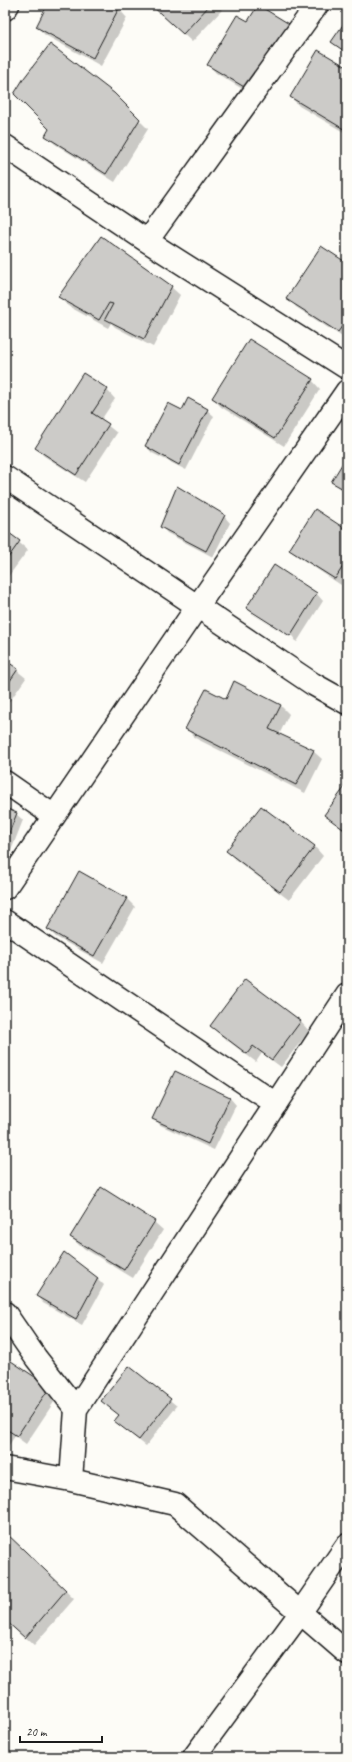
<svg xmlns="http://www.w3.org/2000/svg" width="352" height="1762" font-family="Caveat,sans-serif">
  <rect width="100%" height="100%" fill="#fdfcf7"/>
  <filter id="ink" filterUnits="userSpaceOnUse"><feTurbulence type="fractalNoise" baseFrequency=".025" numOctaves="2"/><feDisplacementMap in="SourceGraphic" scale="8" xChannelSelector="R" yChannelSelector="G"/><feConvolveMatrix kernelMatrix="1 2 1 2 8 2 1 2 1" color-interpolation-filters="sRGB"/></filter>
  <g filter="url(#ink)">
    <path fill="#0003" fill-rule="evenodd" d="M49,5H111L119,9L127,18L101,66L45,35L37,27Z
      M152,5H217L222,10L192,42Z
      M347,21V54L332,42Z
      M248,23L259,99L216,73L208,64Z
      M347,68V134L299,106L291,97Z
      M113,94L148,129L115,182L55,144L46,136Z
      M347,264V340L296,307L288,298Z
      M171,287L180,295L153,347L115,327L111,323L108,328L68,306L59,297Z
      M312,380L320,389L284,446L221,407L213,398Z
      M107,390L115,399L101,420L117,433L85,482L44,456L36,448Z
      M207,410L214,416L186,470L152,453L146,446Z
      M347,458V494L333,482Z
      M224,516L230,523L213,557L167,533L161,526Z
      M5,531L28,550L5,581Z
      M347,531V576L341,585L297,556L290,550Z
      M274,567L317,594L323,601L297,642L254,615L247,608ZM253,612L295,638L294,640L253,614Z
      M5,661L26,678L5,708Z
      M235,683L281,706L289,714L279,735L313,751L322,759L305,793L195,738L187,729L226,700Z
      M347,785V833L325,815Z
      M261,807L315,847L323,856L289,900L236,860L227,851Z
      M5,810L16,814L23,820L7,861H5Z
      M126,898L135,907L103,963L56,937L48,929Z
      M245,981L301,1022L309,1031L281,1067L262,1053L256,1062L219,1034L211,1026Z
      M175,1073L230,1098L236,1105L214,1150L160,1125L154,1118Z
      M154,1222L163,1230L133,1278L80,1246L71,1237Z
      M97,1278L104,1285L82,1325L43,1303L37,1296Z
      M5,1359L58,1396L26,1444L15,1436L5,1451Z
      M129,1367L177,1406L146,1446L122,1427L120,1415L109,1407Z
      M5,1533L74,1599L34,1645L5,1619Z"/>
    <path fill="#cccbc8" stroke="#1c1c1c" d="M47,5H113L119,8L93,58L36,27Z
      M151,5H210L183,34Z
      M258,5L291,25L251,91L207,65L237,15L248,21Z
      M347,19V53L331,42Z
      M50,44L114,93L140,119L106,174L45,136L49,129L14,94L24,78Z
      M318,50L347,67V131L290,97Z
      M101,236L172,286L144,339L105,319L113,304L109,303L99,320L58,297Z
      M321,246L347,263V319L338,332L286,299Z
      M249,339L313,379L275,438L212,398Z
      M83,373L108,389L92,413L109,424L76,475L35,448Z
      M188,398L208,409L179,465L145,446L168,403L182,410Z
      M347,456V491L331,482Z
      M177,486L225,515L206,551L160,527Z
      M315,509L347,530V560L335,579L289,550Z
      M5,530L20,541L5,562Z
      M274,565L317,593L290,636L246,608Z
      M5,660L18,669L5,688Z
      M234,681L281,705L269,729L314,750L296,785L185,729L206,689L226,699Z
      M347,784V832L324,815Z
      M261,806L315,846L280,892L226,851Z
      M5,808L17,813L5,843Z
      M79,871L127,898L94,956L47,929Z
      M245,979L301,1021L272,1060L253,1046L247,1054L210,1026Z
      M175,1071L230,1097L208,1144L152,1119Z
      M101,1187L155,1221L124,1270L70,1237Z
      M64,1252L98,1278L76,1319L36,1296Z
      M5,1357L50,1387L17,1436L6,1429L5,1430Z
      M129,1366L171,1399L139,1440L114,1421L119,1415L101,1401Z
      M5,1532L66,1590L25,1638L5,1620Z"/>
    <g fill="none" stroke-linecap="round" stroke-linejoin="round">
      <defs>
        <path id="minor" d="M5,9L8,5
          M5,146L147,241L347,368
          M147,241L317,5
          M5,477L313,684L347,703
          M5,782L54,816
          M5,888L197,607L347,391
          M5,921L276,1104
          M5,1313L36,1358L76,1409
          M5,1468L71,1480L175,1504L347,1653
          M71,1480L76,1409L347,995
          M194,1757L293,1623L347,1545"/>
      </defs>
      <use href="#minor" stroke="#1c1c1c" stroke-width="25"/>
      <use href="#minor" stroke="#fdfcf7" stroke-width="22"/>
    </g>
  </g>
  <rect width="352" height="1762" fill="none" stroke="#fdfcf7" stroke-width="20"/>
  <rect x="10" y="10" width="332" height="1742" fill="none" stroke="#1c1c1c" stroke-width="1.5" filter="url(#ink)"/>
  <path d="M20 1736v6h82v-6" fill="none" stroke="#1c1c1c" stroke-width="2"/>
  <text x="26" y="1736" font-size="12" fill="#1c1c1c" stroke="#fdfcf7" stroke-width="3" paint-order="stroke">20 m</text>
</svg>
